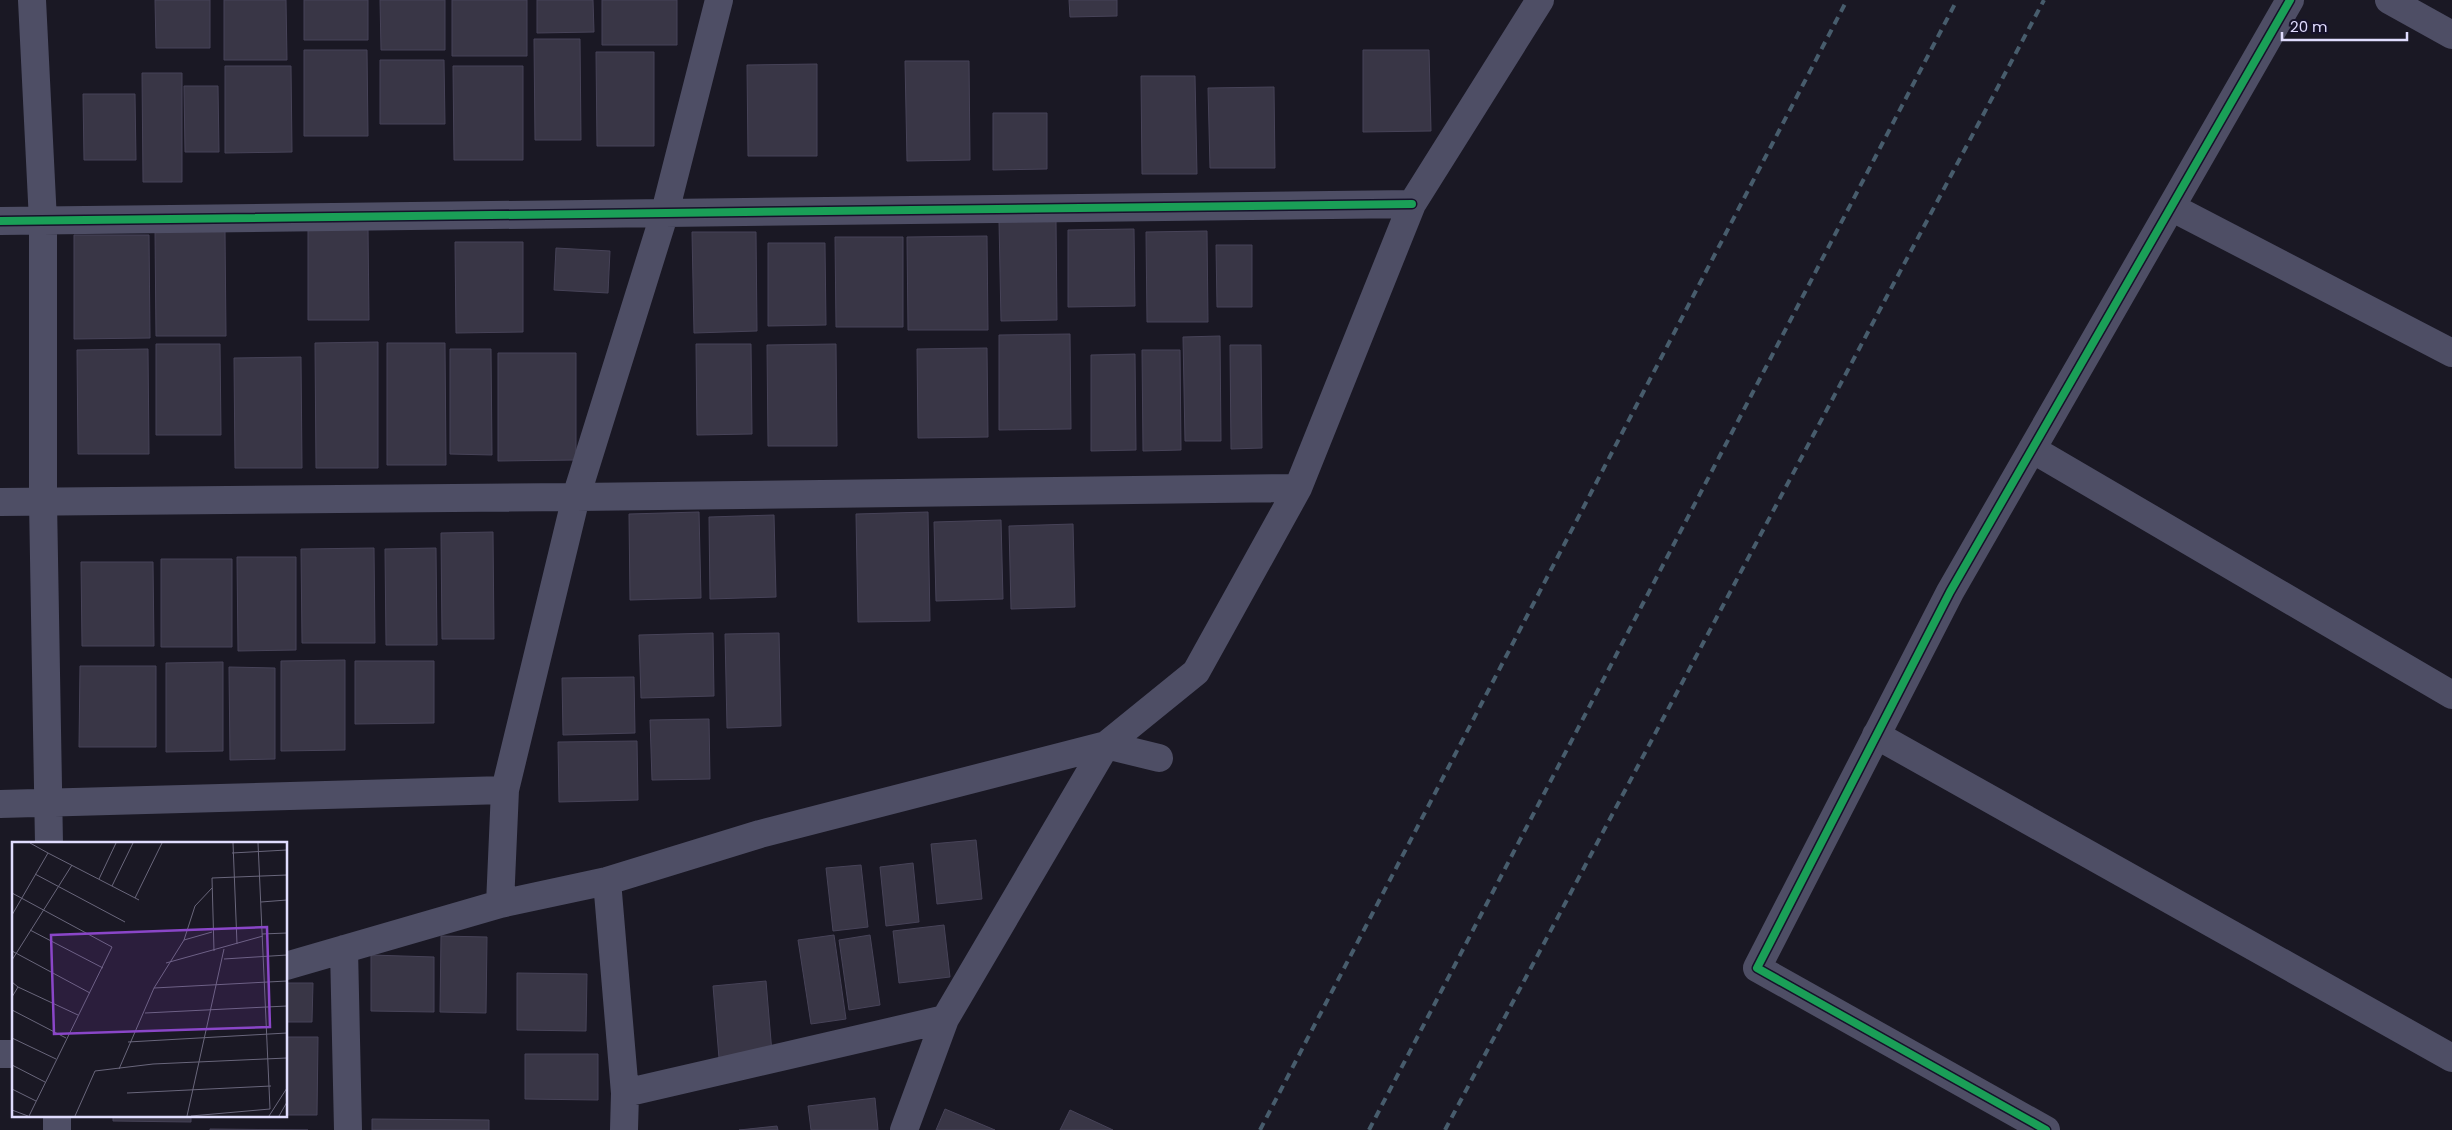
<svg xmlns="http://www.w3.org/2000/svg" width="2452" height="1130" font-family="Poppins,sans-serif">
  <rect width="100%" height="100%" fill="#1a1824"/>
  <path fill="#393646" stroke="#474358" d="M155,0H210V48H156Z
    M224,0H286L287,60H224Z
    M304,0H368V40H304Z
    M380,0H445V50H381Z
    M452,0H527V56H452Z
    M537,0H593L594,32L537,33Z
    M602,0H677V45H602Z
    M1069,0H1117V16L1070,17Z
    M534,39H580L581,140H535Z
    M304,50H367L368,136H304Z
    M1363,50H1429L1431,131L1363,132Z
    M596,52H654V146H597Z
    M380,60H444L445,124H380Z
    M905,61H969L970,160L907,161Z
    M817,64V156H748L747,65Z
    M225,66H291L292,152L225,153Z
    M453,66H523V160H454Z
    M142,73H182V182H143Z
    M1141,76H1195L1197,174H1142Z
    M184,86H218L219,152H185Z
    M1274,87L1275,168H1210L1208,88Z
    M83,94H135L136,160H84Z
    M993,113H1047V169L993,170Z
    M1056,220L1057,320L1001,321L999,221Z
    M308,227H368L369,320H308Z
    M1134,229L1135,306L1068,307V230Z
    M155,230H225L226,336H156Z
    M1207,231L1208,322H1147L1146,232Z
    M692,232H756L757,331L694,333Z
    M74,235H149L150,338L74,339Z
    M987,236L988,330H908L907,237Z
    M835,237H903V327H836Z
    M455,242H523V332L456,333Z
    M768,243H825L826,325L768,326Z
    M1216,245H1252V307H1217Z
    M556,248L610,251L608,293L554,290Z
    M1070,334L1071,429L999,430V335Z
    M1220,336L1221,441H1185L1183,337Z
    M378,342V468H316L315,343Z
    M387,343H445L446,465H387Z
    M156,344H220L221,435H156Z
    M696,344H751L752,434L697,435Z
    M836,344L837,446H768L767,345Z
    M1230,345H1261L1262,448L1231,449Z
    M987,348L988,437L918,438L917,349Z
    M148,349L149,454H78L77,350Z
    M450,349H491L492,455L450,454Z
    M1142,350H1180L1181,450L1143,451Z
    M498,353H576V460L498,461Z
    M1135,354L1136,450L1091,451V355Z
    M301,357L302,468H235L234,358Z
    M699,512L701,598L630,600L629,514Z
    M928,512L930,621L858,622L856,514Z
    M774,515L776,597L710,599L709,517Z
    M1001,520L1003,599L936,601L934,522Z
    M1073,524L1075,607L1011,609L1009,526Z
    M493,532L494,639H442L441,533Z
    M374,548L375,643H302L301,549Z
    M436,548L437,645H386L385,549Z
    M237,557H296V650L238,651Z
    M161,559H232V647H161Z
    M81,562H153L154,646H82Z
    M713,633L714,696L641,698L639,635Z
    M779,633L781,726L727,728L725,634Z
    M345,660V750L281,751V661Z
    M355,661H434V723L355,724Z
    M223,662V751L166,752V663Z
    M80,666H156V747H79Z
    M229,667L275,668V759L230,760Z
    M634,677L635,733L563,735L562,678Z
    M709,719L710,779L652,780L650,720Z
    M637,741L638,800L559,802L558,742Z
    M976,840L982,899L937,904L931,844Z
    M913,863L919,922L886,926L880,867Z
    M861,865L868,927L833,931L826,868Z
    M944,925L950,977L899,983L893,931Z
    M834,935L846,1019L811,1024L798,940Z
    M870,935L880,1005L849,1010L839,940Z
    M441,936L487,937L486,1013L440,1012Z
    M371,955L434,957V1012L371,1011Z
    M517,973L587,974L586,1031L517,1030Z
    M766,981L772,1053L719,1058L713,986Z
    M286,983H313L312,1022H286Z
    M286,1037H318L317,1115H286Z
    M525,1054H598V1100L525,1099Z
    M875,1098L878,1130H811L808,1106Z
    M945,1109L995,1130H936Z
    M1070,1110L1113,1130H1060Z
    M113,1116H191V1122L113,1121Z
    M372,1119L489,1120V1130H372Z
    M777,1126L778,1130H739Z
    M210,1129L308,1130H210Z"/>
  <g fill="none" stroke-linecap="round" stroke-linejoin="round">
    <path stroke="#4e4e65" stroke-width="28" d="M32,0L43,221V501L49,844
      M2389,0L2452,35
      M2171,207L2452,353
      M0,221L1412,204
      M2032,449L2452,695
      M0,502L576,497L1298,488
      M1876,735L2452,1058
      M0,804L505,790
      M607,881L625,1093L624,1130
      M500,904L505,790L576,497L665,212L719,0
      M344,949L348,1130
      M286,966L500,904L607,881L760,834L1106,745L1159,758
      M0,1054H14
      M625,1093L945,1019
      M57,1130V1116
      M904,1130L945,1019L1106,745L1196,672L1298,488L1412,204L1540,0
      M2046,1130L1757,968L1950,592L2290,0"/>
    <path stroke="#475c6c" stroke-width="4" stroke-dasharray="8 6" stroke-linecap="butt" d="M1260,1130L1847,0
      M1369,1130L1957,0
      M1445,1130L2044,0"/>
    <defs>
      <path id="cycleway" d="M0,221L1412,204
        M2046,1130L1757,968L1950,592L2290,0"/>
    </defs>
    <use href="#cycleway" stroke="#16122a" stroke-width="11"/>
    <use href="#cycleway" stroke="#1a9f57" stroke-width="8"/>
  </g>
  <g transform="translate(12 842)">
    <rect width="275" height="275" fill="#1a1824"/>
    <path fill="none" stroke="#69667b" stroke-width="1" d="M221,1L225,102M36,11L127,58M220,11L275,8M23,32L113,80M87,37L104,1M100,44L121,1M0,51L100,105L17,274M123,56L150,1M249,60L275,58M0,73L36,11L18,1M18,88L91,126M250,92L275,91M172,98L200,90M0,109L78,151M202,109L200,36L275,33M212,117L275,113M0,118L60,23M154,121L251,94M0,140L6,145L0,155M6,145L66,173M142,146L275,139M0,168L54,196M133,171L275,164M0,196L44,217M116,200L275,191M0,223L33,240M107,227L142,146L172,98L183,64L200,46M0,247L24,259M115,251L259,244M0,268L16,274M63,274L83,229L141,222L275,216M175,274L212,107M179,274L258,267L246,1M257,274L275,246M267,274L275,260"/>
    <path fill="#8a46c8" fill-opacity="0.15" stroke="#8a46c8" stroke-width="2.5" d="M255,85L258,185L42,192L39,93Z"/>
    <rect width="275" height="275" fill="none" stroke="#e0dcfe" stroke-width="2.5"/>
  </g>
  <path d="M2282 32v8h125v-8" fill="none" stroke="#e0dcfe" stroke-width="2.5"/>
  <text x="2290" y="32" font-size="15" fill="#e0dcfe" stroke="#16122a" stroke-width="4" paint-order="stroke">20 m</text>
</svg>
